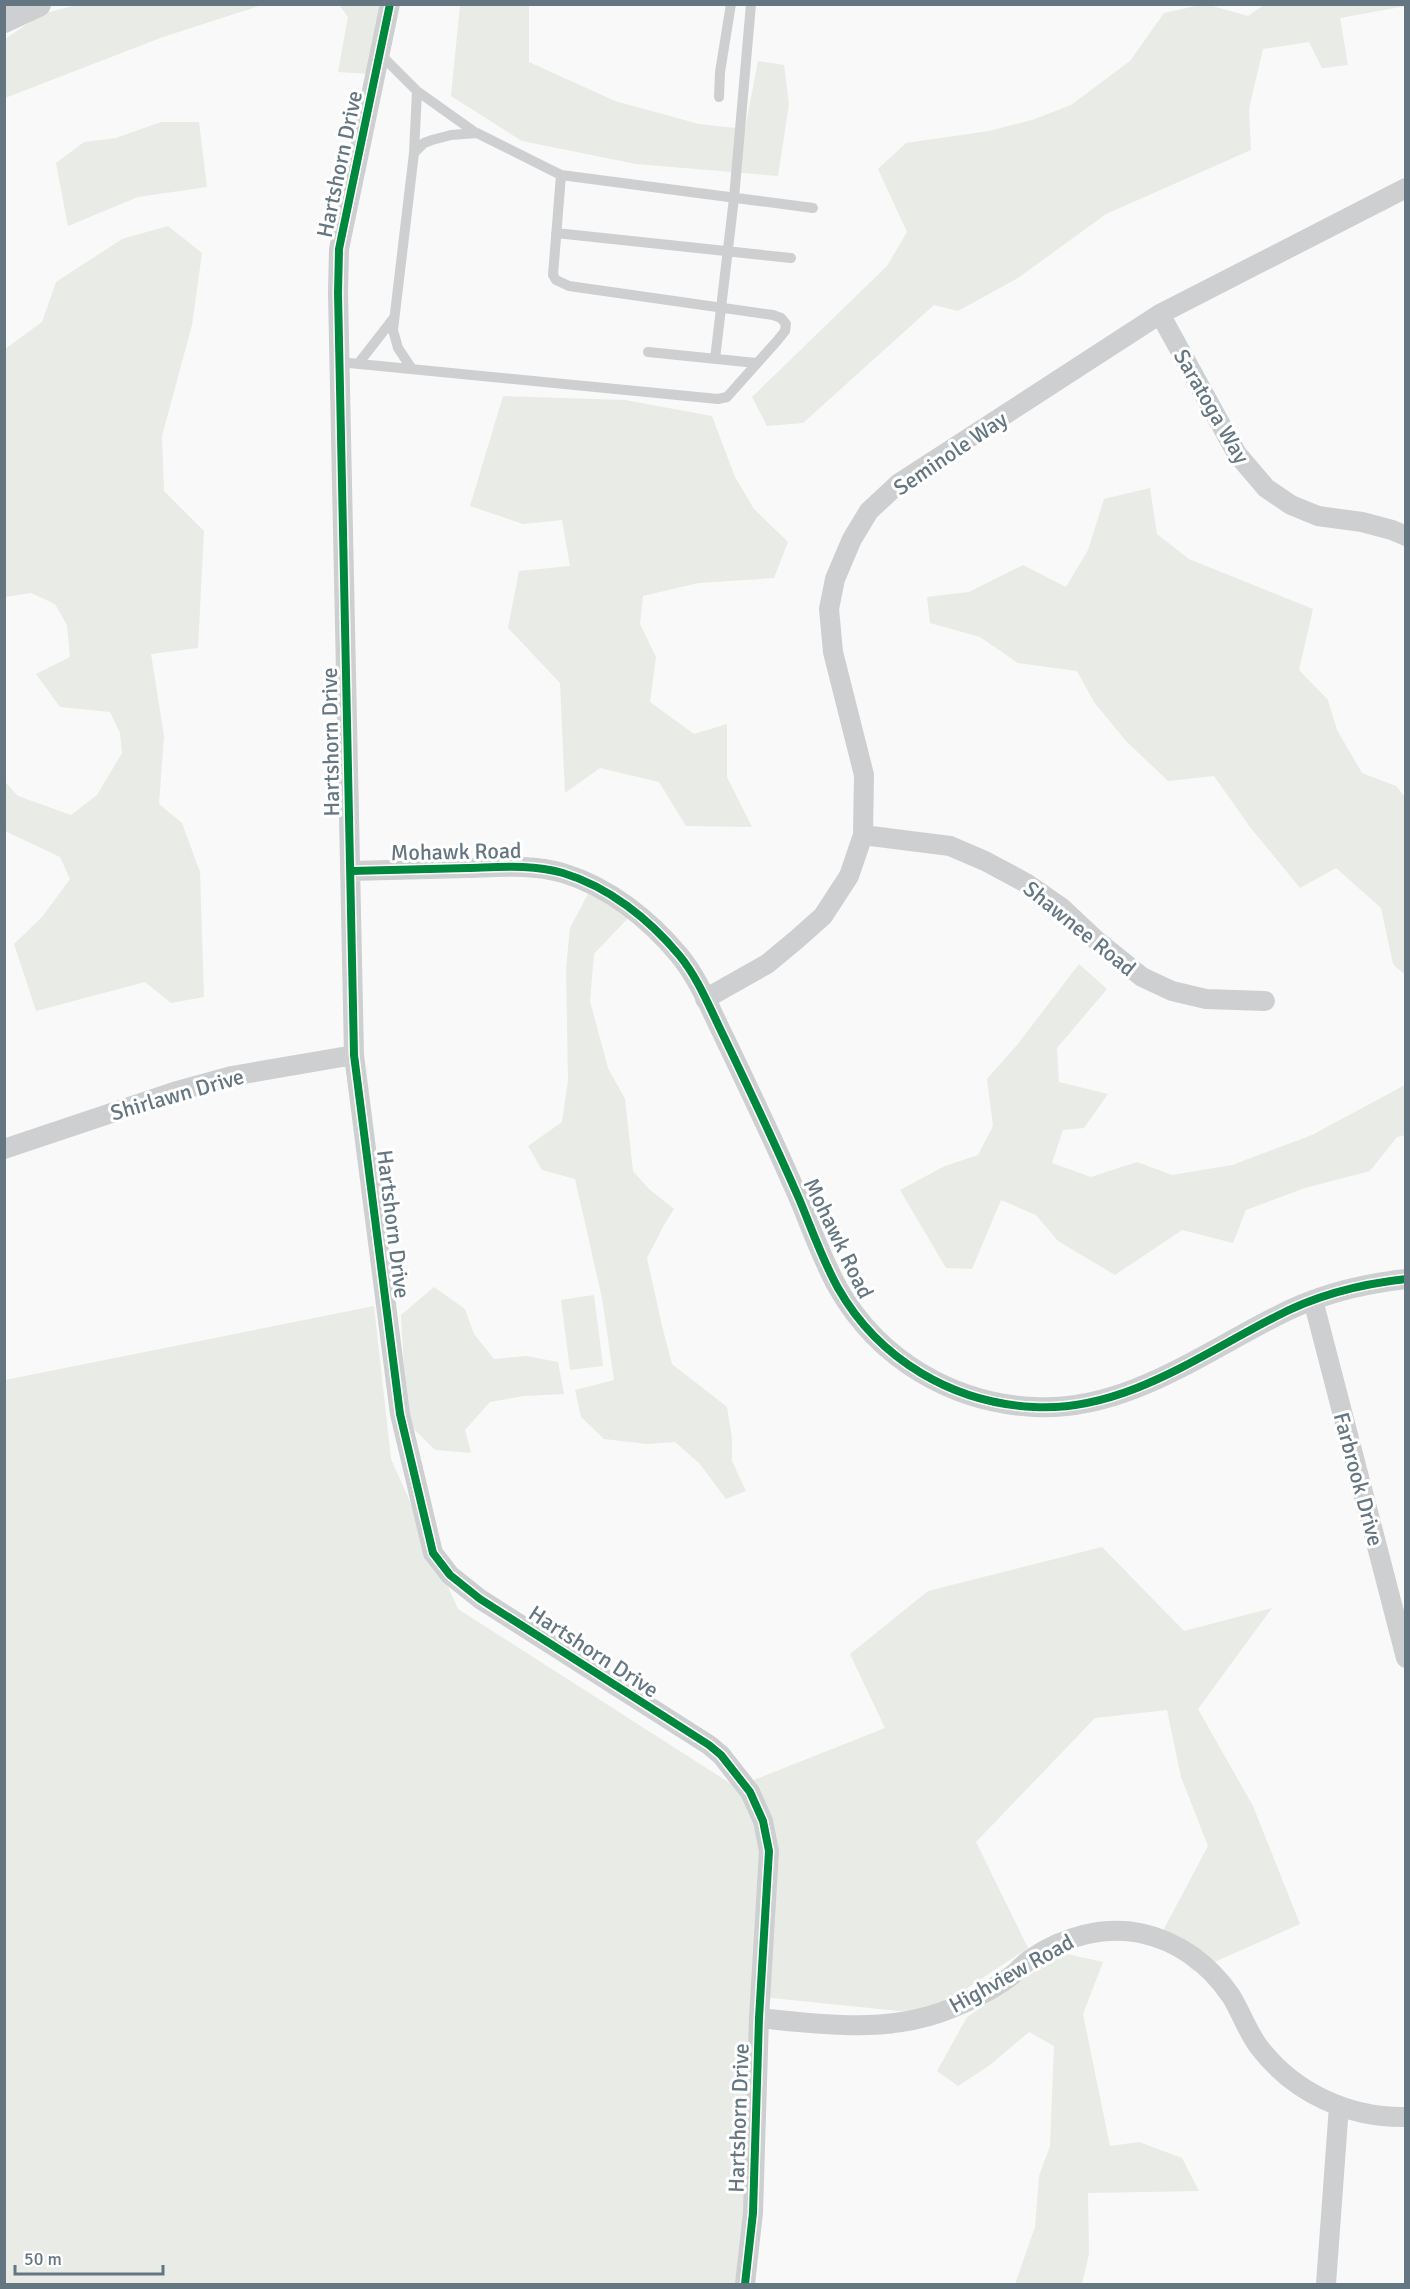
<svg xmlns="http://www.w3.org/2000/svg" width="1410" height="2289" font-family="Signika,sans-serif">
  <rect width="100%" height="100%" fill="#f9f9f9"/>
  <path fill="#e8ebe6" d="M524,4L529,6V62L615,101L699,124L745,129L758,61L784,65L789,104L778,176L636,164L522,141L451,96L460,5Z
    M1205,4L1248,16L1264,5L1406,6L1340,18L1348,65L1322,68L1309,42L1263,49L1249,109L1251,150L1106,214L1018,278L958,311L934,305L803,423L767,426L752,397L887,266L907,232L878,169L906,143L989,131L1032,120L1071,105L1130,61L1164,13Z
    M77,5H262L163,37L5,98V39L42,14Z
    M339,5H383L370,74L338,72L348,17Z
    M161,122H199L207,187L138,197L68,226L56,163L84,142L116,138Z
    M168,226L202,253L192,325L162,436L164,491L204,531L198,648L151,654L164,736L159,804L182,823L200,872L204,997L171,1003L145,982L36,1011L14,944L42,917L70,879L60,857L5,831V782L18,796L71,815L97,795L122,753L120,733L110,712L60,707L36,674L70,657L67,625L55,604L31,593L5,597V349L42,322L56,282L122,239Z
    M503,396L625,400L712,416L735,477L754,509L788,542L774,578L698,583L643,596L640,624L656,657L650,702L694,734L727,724V777L752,827L686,826L659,782L600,768L565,793L560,683L508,628L519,571L570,566L562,520L523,524L470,506Z
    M1150,488L1157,534L1189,559L1313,609L1299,670L1328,700L1337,730L1362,773L1396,786L1405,797V975L1393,964L1381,908L1336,868L1300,888L1250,827L1214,776L1168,781L1126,741L1094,702L1077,671L1018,663L980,637L930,623L927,597L969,592L1023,565L1066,587L1088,550L1104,499Z
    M589,892L628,918L594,954L590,1001L608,1068L625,1099L633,1171L649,1189L674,1209L664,1225L647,1258L662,1326L672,1364L727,1407L732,1438V1461L746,1491L726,1499L700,1464L675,1442L647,1444L604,1439L581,1417L575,1390L614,1380L602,1298L575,1179L542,1170L528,1146L562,1122L568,1080L566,968L570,928Z
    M1079,964L1107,989L1057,1048L1059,1082L1108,1094L1084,1128L1063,1130L1052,1163L1091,1177L1137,1162L1172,1175L1232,1165L1312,1135L1405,1085V1135L1397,1137L1370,1171L1305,1188L1246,1210L1233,1243L1182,1230L1115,1275L1058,1241L1036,1215L1001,1200L972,1269L946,1268L900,1190L945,1166L978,1155L993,1126L987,1079L1017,1045Z
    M434,1287L465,1309L474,1334L494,1359L526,1356L558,1362L564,1394L524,1396L490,1402L465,1430L471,1453L435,1450L407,1422L401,1315Z
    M594,1295L603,1366L570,1370L561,1300Z
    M374,1306L391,1459L458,1609L736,1787L885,1728L850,1654L928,1591L1102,1547L1184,1631L1272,1608L1198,1709L1253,1806L1300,1924L1194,1971L1158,1940L1208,1846L1181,1777L1167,1710L1095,1718L976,1842L1028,1948L928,2014L753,1996L748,2284H5V1380Z
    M1062,1953L1103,1962L1083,2014L1110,2146L1139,2142L1182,2158L1199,2191L1088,2193L1089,2254L1082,2284H1015L1035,2227L1039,2176L1050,2146L1054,2046L1029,2032L990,2065L958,2086L937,2071L967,2017Z"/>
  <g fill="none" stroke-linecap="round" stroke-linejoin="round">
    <path stroke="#cecfd0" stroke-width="10" d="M380,54L417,91
      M719,97L720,72L731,4
      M414,153L417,91L476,133
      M556,233L791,258
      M648,352L756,363
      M715,359L734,198L751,4
      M339,362L718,399L727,397L777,341L785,331L786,324L781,318L773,315L569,286L556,280L553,275L561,175L813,208
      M358,364L393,319
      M412,369L398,348L393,330L414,153L424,143L432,140L451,135L477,133L561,175"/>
    <path stroke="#cecfd0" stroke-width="20" d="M390,4L339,249L338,293L354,1055L400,1414L433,1553L450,1575L480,1599L709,1745L721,1755L750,1792L763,1821L769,1851L759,2018L753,2213L745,2284
      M1160,314L1237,454L1266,488L1291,505L1318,516L1362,522L1392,530L1406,536
      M863,835L950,846L985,861L1026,883L1062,908L1096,940L1142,977L1172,991L1206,999L1265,1001
      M351,871C390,870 429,869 468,868C500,867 532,864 563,873C609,887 649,919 679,955C699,979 711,1011 725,1039C751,1093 776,1146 800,1201C812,1230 823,1261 838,1288C879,1360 953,1403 1034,1407C1123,1412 1200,1355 1275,1317C1316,1295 1360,1284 1406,1279
      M705,999L767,964L796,940L823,916L849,876L863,835L864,775L833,652L829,609L835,579L852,539L869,511L898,484L1160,314L1406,188
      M4,1149L174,1092L232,1076L354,1055
      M1313,1300L1406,1658
      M759,2018C819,2024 880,2033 939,2013C964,2004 990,1992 1011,1976C1019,1970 1024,1963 1032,1958C1063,1937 1102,1926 1140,1933C1178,1941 1209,1964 1231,1996C1241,2012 1247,2031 1259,2047C1294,2093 1349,2118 1406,2117
      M1326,2284L1339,2106"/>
    <path stroke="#cecfd0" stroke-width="26" d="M4,20L38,4"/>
    <defs>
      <path id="cycleway" d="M390,4L339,249L338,293L354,1055L400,1414L433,1553L450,1575L480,1599L709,1745L721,1755L750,1792L763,1821L769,1851L759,2018L753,2213L745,2284
        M351,871C390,870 429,869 468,868C500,867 532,864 563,873C609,887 649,919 679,955C699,979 711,1011 725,1039C751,1093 776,1146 800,1201C812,1230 823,1261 838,1288C879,1360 953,1403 1034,1407C1123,1412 1200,1355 1275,1317C1316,1295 1360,1284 1406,1279"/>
    </defs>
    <use href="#cycleway" stroke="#fff" stroke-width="11"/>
    <use href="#cycleway" stroke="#00873e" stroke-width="8"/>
  </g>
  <g text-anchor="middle" stroke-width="6" stroke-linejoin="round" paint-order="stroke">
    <g font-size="22" fill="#657683" stroke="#fff">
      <text transform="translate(339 164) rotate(-78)" y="8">Hartshorn Drive</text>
      <text transform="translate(1212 406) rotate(60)" y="8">Saratoga Way</text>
      <text transform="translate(950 453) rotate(-34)" y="8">Seminole Way</text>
      <text transform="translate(330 742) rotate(-91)" y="8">Hartshorn Drive</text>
      <text transform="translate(456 851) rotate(-1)" y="8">Mohawk Road</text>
      <text transform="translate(1080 928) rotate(39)" y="8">Shawnee Road</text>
      <text transform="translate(177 1094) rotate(-16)" y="8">Shirlawn Drive</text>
      <text transform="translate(394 1224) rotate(83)" y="8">Hartshorn Drive</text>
      <text transform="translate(839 1238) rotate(64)" y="8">Mohawk Road</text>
      <text transform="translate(1359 1479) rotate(75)" y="8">Farbrook Drive</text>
      <text transform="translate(594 1651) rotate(33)" y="8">Hartshorn Drive</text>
      <text transform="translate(1011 1973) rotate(-29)" y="8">Highview Road</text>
      <text transform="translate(738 2118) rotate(-88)" y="8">Hartshorn Drive</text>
    </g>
  </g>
  <rect width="1410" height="2289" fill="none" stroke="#657683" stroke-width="12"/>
  <path d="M15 2265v9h148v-9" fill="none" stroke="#657683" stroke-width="3"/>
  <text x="24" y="2265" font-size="18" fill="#657683" stroke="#ffffff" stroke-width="4.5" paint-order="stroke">50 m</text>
</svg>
